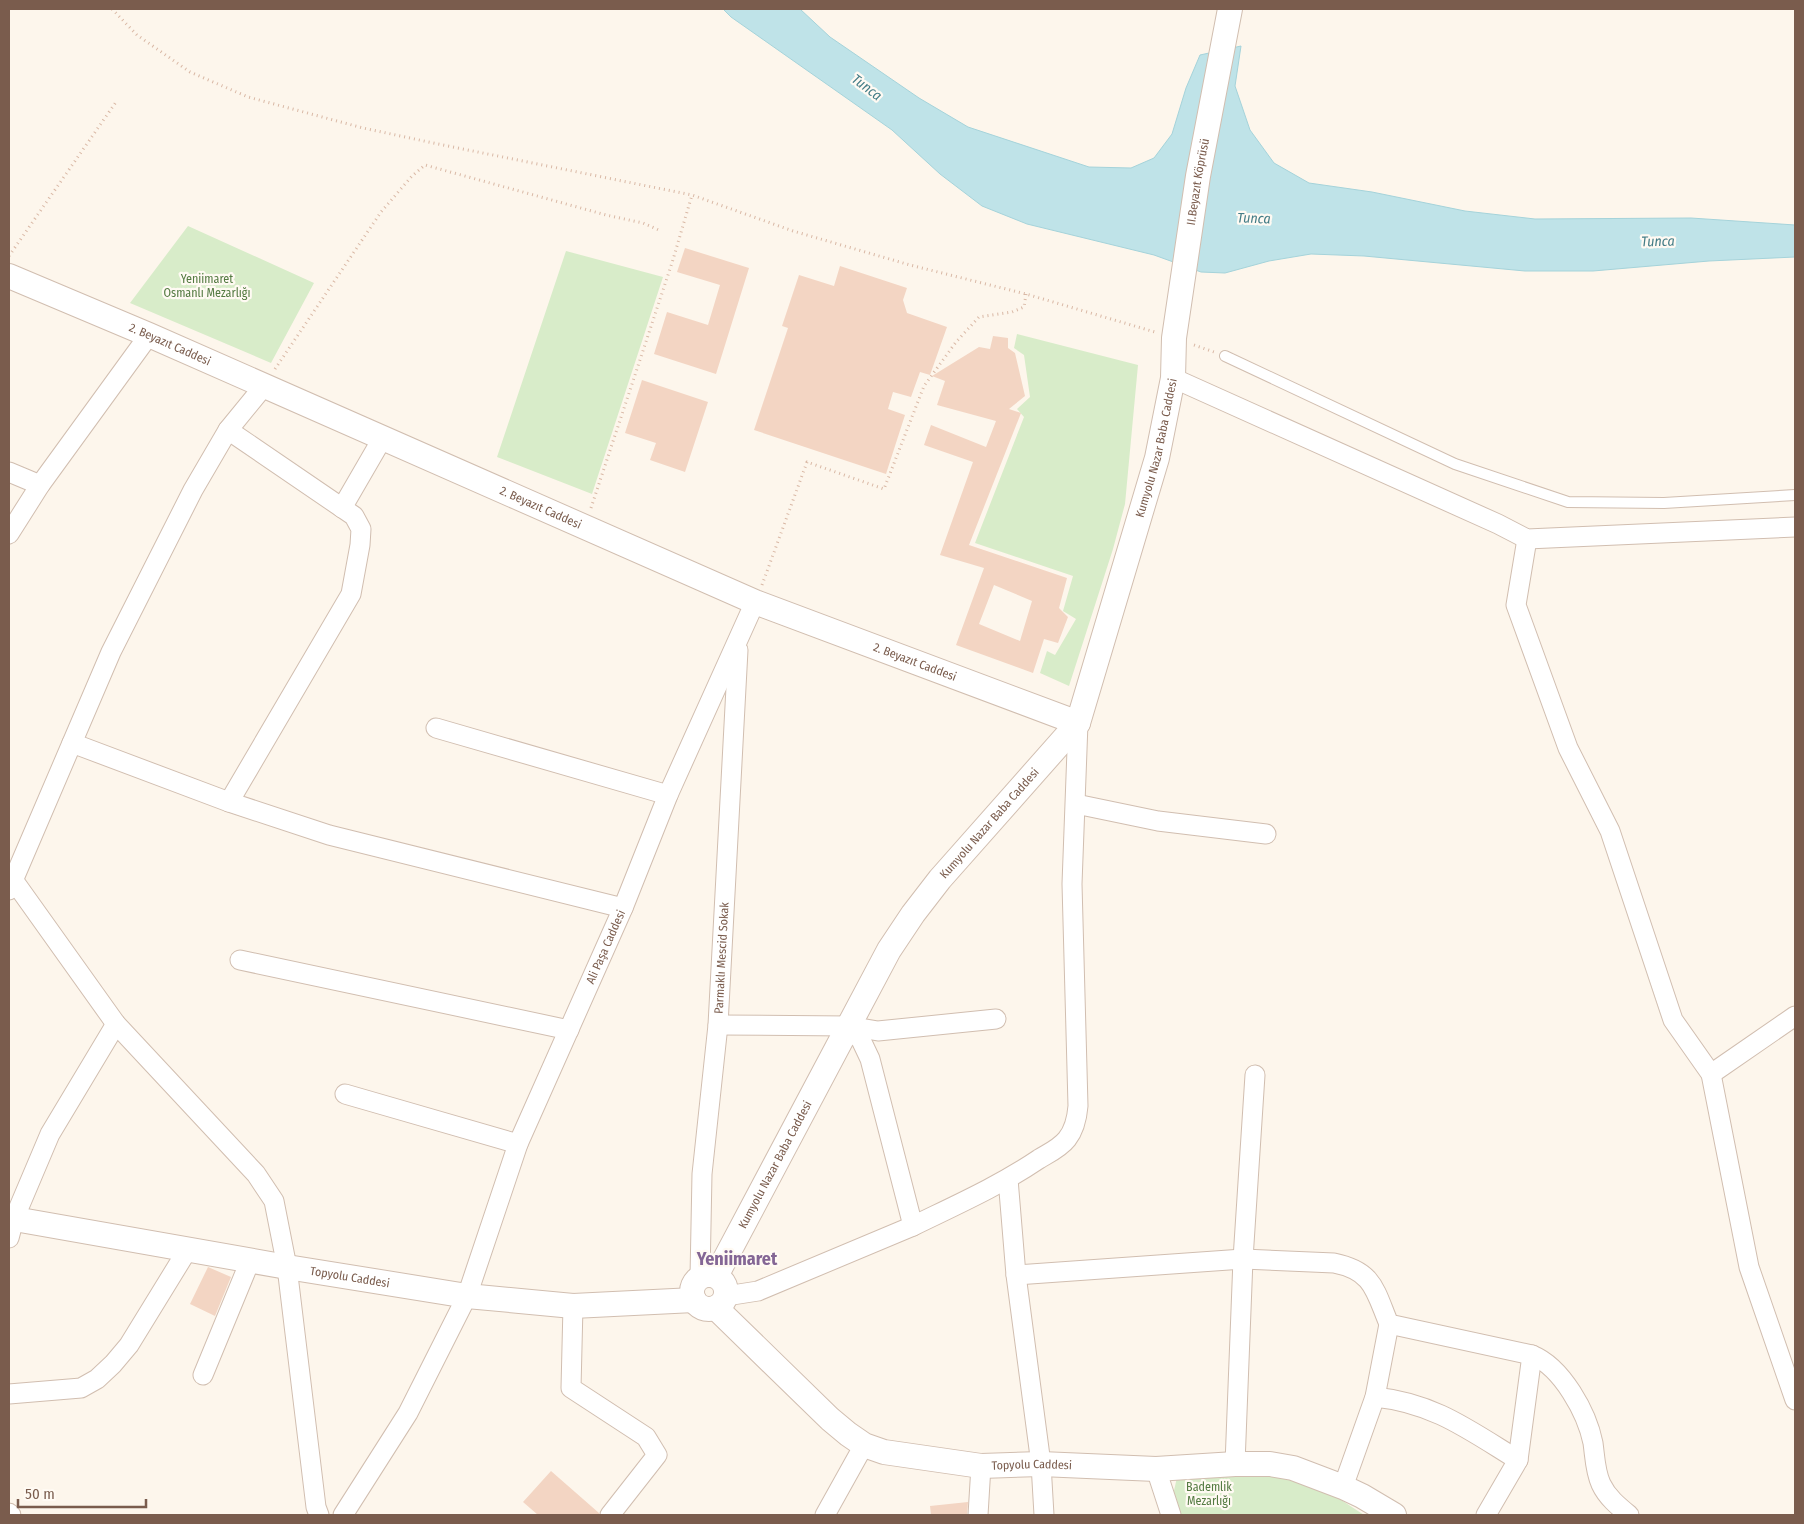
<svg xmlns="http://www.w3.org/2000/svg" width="1804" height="1524" font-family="'Fira Sans Condensed',sans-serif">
  <rect width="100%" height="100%" fill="#fdf6ec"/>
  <path fill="#d8ecc9" d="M188,226L314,283L271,363L130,303Z
    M566,251L663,277L592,494L497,457Z
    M1017,334L1138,365L1125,504L1113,549L1069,686L1040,673L1047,651L1055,655L1076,619L1063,611L1073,576L975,543L1024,417L1017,409L1030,397L1024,355L1014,348Z
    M1261,1472L1311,1480L1364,1515H1179L1173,1495L1178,1473Z"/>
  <path fill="#bfe3e8" stroke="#a5d3da" d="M723,9H800L830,37L919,98L968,127L1089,167L1131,168L1154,158L1172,134L1186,88L1200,55L1241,46L1235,86L1250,130L1274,163L1309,183L1372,192L1465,211L1535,219L1691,218L1795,225V257L1709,261L1593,271H1525L1364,256L1311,254L1269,261L1225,273L1201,272L1154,255L1027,224L982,206L940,174L892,130L731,17Z"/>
  <path fill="#f3d5c3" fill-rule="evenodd" d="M685,248L749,268L716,374L654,354L667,312L708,325L720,285L677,272Z
    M840,266L907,288L903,300L907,313L947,327L930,375L920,372L911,397L893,392L888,409L905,415L886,474L754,430L788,328L782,326L799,275L834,286Z
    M993,336L1008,338V348L1015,353L1025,396L1009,409L1021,413L969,545L1067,578L1059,608L1068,617L1058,643L1044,639L1033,673L956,645L984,568L940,555L973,462L924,445L931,425L986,447L996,421L937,405L945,381L932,376L979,347L990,349ZM994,585L1032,601L1020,641L979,624Z
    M642,380L708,402L685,472L650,460L656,443L625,433Z
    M208,1267L231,1277L215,1316L190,1304Z
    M551,1471L599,1513V1515H538L523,1502Z
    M968,1502L967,1515H931L930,1506Z"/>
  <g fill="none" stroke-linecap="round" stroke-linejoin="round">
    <defs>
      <path id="service" d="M1225,356L1455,464L1568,502L1664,503L1795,495"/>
      <g id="minor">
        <path d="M1173,378L1498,524L1527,539L1795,527"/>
        <path d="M228,430L354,516L361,529L360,545L351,594L229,802L329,835L623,908"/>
        <path d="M9,472L40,485"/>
        <path d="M342,508L382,439"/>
        <path d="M9,534L40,485L149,335"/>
        <path d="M1527,539L1516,605L1568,748L1610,831L1673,1020L1711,1074L1749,1267L1795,1400"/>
        <path d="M436,728L668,795"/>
        <path d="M72,743L229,802"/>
        <path d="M1076,804L1158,821L1266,834"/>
        <path d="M9,874L116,1024L256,1174L274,1201L287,1267L316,1507L319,1515"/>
        <path d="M9,890L111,652L193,490L228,430L264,386"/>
        <path d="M240,960L569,1030"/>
        <path d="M718,1025L848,1026L878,1031L996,1019"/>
        <path d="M848,1026L861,1040L870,1059L913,1226C956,1205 999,1186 1039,1159C1049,1153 1060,1148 1067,1139C1075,1129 1077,1118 1078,1106L1072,884L1078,723"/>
        <path d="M1711,1074L1795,1016"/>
        <path d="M345,1094L518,1144"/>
        <path d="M1008,1179L1016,1275L1041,1464L1044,1515"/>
        <path d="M9,1238L14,1219L50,1134L116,1024"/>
        <path d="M1016,1275L1243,1259L1334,1263C1374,1271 1375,1291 1389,1324L1532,1355C1562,1367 1587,1413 1593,1443C1595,1457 1595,1471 1601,1484C1607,1497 1618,1506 1629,1515"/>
        <path id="s1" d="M700,1277L702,1174L718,1025L738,650"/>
        <path d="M726,1296L758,1291L913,1226"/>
        <path d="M573,1306L571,1388L646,1437L657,1455L610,1515"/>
        <path d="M203,1375L250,1261"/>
        <path d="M9,1394L81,1388L97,1379L113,1364L129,1345L188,1249"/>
        <path d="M1375,1397C1434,1403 1469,1430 1518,1460"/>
        <path d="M1235,1464L1243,1259L1255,1075"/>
        <path d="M1156,1469L1171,1515"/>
        <path d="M1343,1487L1375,1397L1389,1324"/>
        <path d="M9,1513L11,1515"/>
        <path id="s2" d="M343,1515L408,1413L467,1296L518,1144L623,908L668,795L755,602"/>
        <path d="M825,1515L864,1445"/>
        <path d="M978,1515L981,1466"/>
        <path d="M1486,1515L1518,1460L1532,1355"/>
      </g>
      <g id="tertiary">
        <path id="s3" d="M9,276L149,335L755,602L1078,723"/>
        <path id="s4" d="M9,1218L287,1267L467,1296L573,1306L694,1300"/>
        <circle cx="709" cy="1292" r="17"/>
        <path id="s5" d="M716,1276L889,950L913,914L940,879L1078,723L1157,458L1173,378L1174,338L1198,176L1230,9"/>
        <path id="s6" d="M716,1308L830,1419L848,1434L864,1445L884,1452L981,1466L1041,1464L1156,1469L1235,1464H1270L1293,1468L1343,1487L1362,1496L1394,1515"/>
      </g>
    </defs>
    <use href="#service" stroke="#d1beb0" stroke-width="12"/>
    <use href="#minor" stroke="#d1beb0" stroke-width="21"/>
    <use href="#tertiary" stroke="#d1beb0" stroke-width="26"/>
    <path stroke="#d9b8a5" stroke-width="3" stroke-dasharray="1 4" stroke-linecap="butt" d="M112,9L137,35L190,72L248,97L363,128L438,144L692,195L793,231L910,265L1026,294L1155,332
      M9,256L116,102
      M1194,345L1214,352
      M275,369L381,212L412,176L425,165L606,215L643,223L661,231
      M591,508L672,263L692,195
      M762,585L807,462L884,489L924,386L956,342L979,317L1012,312L1024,307L1026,294"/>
    <use href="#service" stroke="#fff" stroke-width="10"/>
    <use href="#minor" stroke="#fff" stroke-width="19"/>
    <use href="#tertiary" stroke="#fff" stroke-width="24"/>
  </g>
  <g text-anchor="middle" stroke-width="4.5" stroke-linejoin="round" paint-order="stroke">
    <g font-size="12" fill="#7a5c4d" stroke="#fffaf3">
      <text dy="4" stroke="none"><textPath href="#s5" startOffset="1221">II.Beyazıt Köprüsü</textPath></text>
      <text dy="4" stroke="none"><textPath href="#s3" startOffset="175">2. Beyazıt Caddesi</textPath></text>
      <text dy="4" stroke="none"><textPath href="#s5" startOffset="951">Kumyolu Nazar Baba Caddesi</textPath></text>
      <text dy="4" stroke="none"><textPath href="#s3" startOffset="580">2. Beyazıt Caddesi</textPath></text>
      <text dy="4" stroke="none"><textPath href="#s3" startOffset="985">2. Beyazıt Caddesi</textPath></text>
      <text dy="4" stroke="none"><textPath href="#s5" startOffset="531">Kumyolu Nazar Baba Caddesi</textPath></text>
      <text dy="4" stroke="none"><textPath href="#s2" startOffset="628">Ali Paşa Caddesi</textPath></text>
      <text dy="4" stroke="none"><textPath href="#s1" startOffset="320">Parmaklı Mescid Sokak</textPath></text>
      <text dy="4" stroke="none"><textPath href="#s5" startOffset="126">Kumyolu Nazar Baba Caddesi</textPath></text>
      <text dy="4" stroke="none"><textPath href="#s4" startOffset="346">Topyolu Caddesi</textPath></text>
      <text dy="4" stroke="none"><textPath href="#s6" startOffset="372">Topyolu Caddesi</textPath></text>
    </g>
    <g font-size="12" fill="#537a41" stroke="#fffaf3">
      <text x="207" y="283">Yeniimaret<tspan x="207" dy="14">Osmanlı Mezarlığı</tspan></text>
      <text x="1209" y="1491">Bademlik<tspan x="1209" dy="14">Mezarlığı</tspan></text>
    </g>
    <g font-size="14" font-style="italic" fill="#437c86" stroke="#fffaf3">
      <text transform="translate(867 87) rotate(37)" y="5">Tunca</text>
      <text transform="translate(1254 218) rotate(2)" y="5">Tunca</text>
      <text transform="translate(1658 241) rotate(-1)" y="5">Tunca</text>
    </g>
    <g font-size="18" font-weight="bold" fill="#846695" stroke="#fffaf3">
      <text x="737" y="1265">Yeniimaret</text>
    </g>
  </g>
  <rect width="1804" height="1524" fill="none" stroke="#7a5c4d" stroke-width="20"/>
  <path d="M18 1499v8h128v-8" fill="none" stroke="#7a5c4d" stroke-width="2.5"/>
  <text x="25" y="1499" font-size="15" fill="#7a5c4d" stroke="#fffaf3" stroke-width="4" paint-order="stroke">50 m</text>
</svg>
